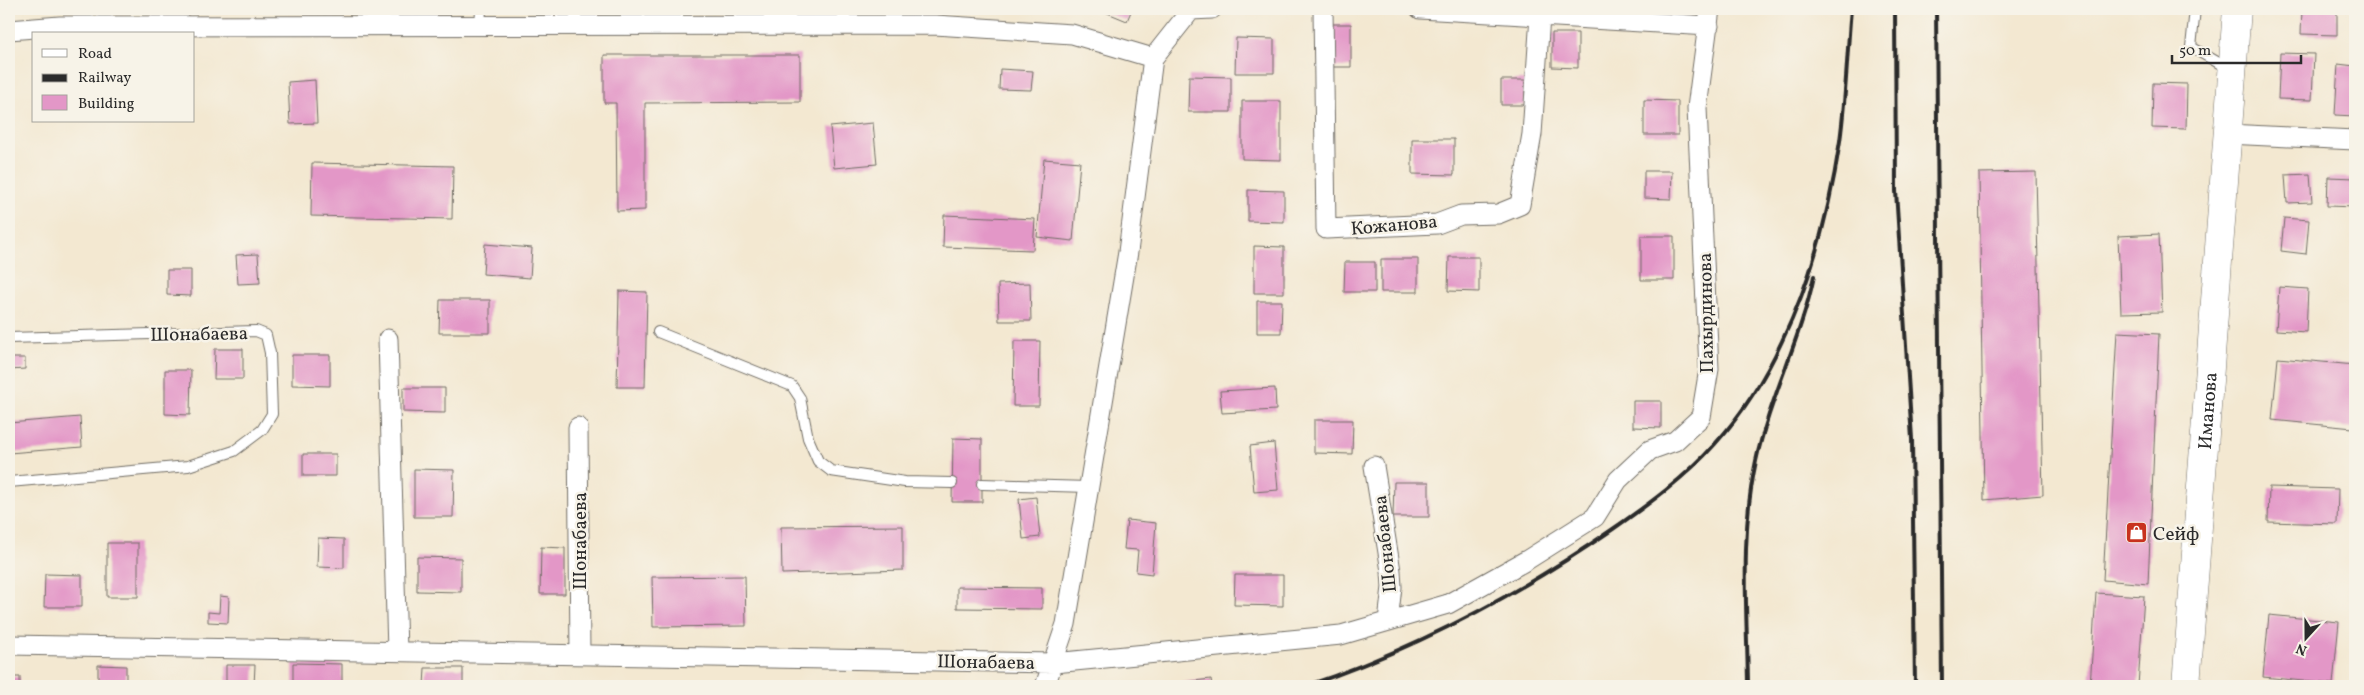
<svg xmlns="http://www.w3.org/2000/svg" width="2364" height="695" font-family="Vollkorn,serif">
  <rect width="100%" height="100%" fill="#f7f3e8"/>
  <filter id="ink" filterUnits="userSpaceOnUse"><feTurbulence type="fractalNoise" baseFrequency=".02" numOctaves="2"/><feDisplacementMap in="SourceGraphic" scale="10" xChannelSelector="R" yChannelSelector="G"/><feConvolveMatrix kernelMatrix="1 2 1 2 8 2 1 2 1" color-interpolation-filters="sRGB"/></filter>
  <filter id="wash" filterUnits="userSpaceOnUse"><feTurbulence type="fractalNoise" baseFrequency=".0096" numOctaves="4" result="noise"/><feDisplacementMap in="SourceGraphic" scale="20" xChannelSelector="R" yChannelSelector="G"/><feGaussianBlur stdDeviation="1.12" result="paint"/><feColorMatrix in="noise" values="0 0 0 0 0 0 0 0 0 0 0 0 0 0 0 0 0 1.4 0 .05"/><feComposite in="paint" operator="in"/></filter>
  <g filter="url(#wash)">
    <rect width="100%" height="100%" fill="#f3e8d1"/>
    <g id="blocks">
      <path fill="#e397c7" d="M1098,9H1132L1127,21Z
        M2302,9H2337V35L2301,34Z
        M1331,24H1351V67H1330Z
        M1552,33H1578V68L1552,67Z
        M1236,38L1274,39V73H1235Z
        M2280,53L2314,54L2312,100L2278,99Z
        M604,55H800V102L645,103V210L617,211L616,103H604Z
        M2338,64L2355,66V116L2335,115Z
        M1000,69L1033,71L1031,90L999,89Z
        M1189,76L1231,77V112H1188Z
        M315,80L317,123L290,124L288,82Z
        M1501,80H1525V105H1501Z
        M2153,83L2187,84L2186,129L2152,128Z
        M1644,100L1678,101V135H1644Z
        M1242,101H1281V160L1242,159Z
        M873,123L877,164L834,168L830,127Z
        M1412,139H1454V175L1412,174Z
        M1044,159L1080,162L1073,241L1037,237Z
        M312,163L453,166L452,219L311,216Z
        M1644,171H1672L1671,199L1644,198Z
        M2036,172L2043,495L1984,500L1979,173Z
        M2310,174L2312,202L2287,203L2285,175Z
        M2328,177L2355,178V207L2327,206Z
        M1248,190L1284,191V222L1248,221Z
        M944,215L1035,219L1033,250L943,247Z
        M2284,218L2309,220L2306,254L2281,251Z
        M2159,234L2162,312L2121,313L2118,236Z
        M1641,236H1674V280H1641Z
        M485,244L532,248L530,278L483,274Z
        M1254,246L1284,247V293H1254Z
        M258,254L260,283L238,284L236,255Z
        M1449,257H1479V292L1448,291Z
        M1381,259H1418V292H1381Z
        M1345,262H1375V292H1344Z
        M167,270H191V296L167,295Z
        M1030,283L1031,321H999L998,284Z
        M2279,287L2308,289L2306,332L2276,330Z
        M619,291L647,292L645,387H617Z
        M440,300H490V333H439Z
        M1257,301H1282L1281,333H1257Z
        M2117,332L2159,334L2148,584L2103,580Z
        M1014,341H1040L1039,406H1013Z
        M215,349H243V379H214Z
        M292,355H330V386L292,385Z
        M9,358H25V369L9,370Z
        M2278,358L2355,365L2353,428L2272,420Z
        M165,370H191L190,415L165,414Z
        M403,388H445V413L403,412Z
        M1275,388L1276,410L1222,413L1220,391Z
        M1633,401H1661V428L1633,427Z
        M80,417L82,447L9,453V423Z
        M1314,420H1353L1352,454L1314,453Z
        M953,438L982,439V502H952Z
        M1274,443L1278,490L1254,492L1250,446Z
        M303,454H336V476H303Z
        M414,469L454,470L453,517H414Z
        M1394,482H1429V517H1393Z
        M2269,487L2338,489L2337,524L2268,522Z
        M1036,497L1040,537L1023,539L1019,499Z
        M1127,520L1156,523L1152,574L1136,572L1138,550L1124,549Z
        M903,526V570L782,574L781,527Z
        M318,538L344,539V568L317,567Z
        M107,543H138V597H107Z
        M541,547L565,548V594H540Z
        M417,557L461,558V592L417,591Z
        M45,574L82,575V607H44Z
        M1235,575H1283V606L1234,605Z
        M745,576L746,626L653,627L652,577Z
        M957,587L1042,588V609L957,608Z
        M2096,593L2144,596L2138,686H2090Z
        M220,596L229,597L228,623L208,622V612L219,613Z
        M2269,615L2339,622L2333,684L2263,677Z
        M293,663L342,664V686H293Z
        M98,665L126,666V686H98Z
        M226,665H255L254,686H226Z
        M425,668H463V686H424Z
        M9,677H20V686H9Z
        M1211,679L1212,686H1159V685Z"/>
    </g>
  </g>
  <g filter="url(#ink)">
    <use href="#blocks" fill-opacity="0" stroke="#716d65" stroke-width="1"/>
    <g fill="none" stroke-linecap="round" stroke-linejoin="round">
      <defs>
        <path id="service" d="M2195,9L2191,47L2231,70
          M480,26L481,9
          M658,332L792,386L800,398L808,438L818,461L831,471L905,482L952,483
          M9,338L256,331L266,335L270,353L272,414L262,430L234,451L188,466L9,482
          M982,484L1089,487"/>
        <path id="minor" d="M1323,9L1326,229L1437,224L1461,215L1498,214L1520,205L1532,134L1540,16
          M1420,9L1709,26
          M9,30L60,26L935,25L1072,34L1153,58
          M2227,134L2355,140
          M388,339L397,651
          M578,427L580,654
          M1374,466L1391,571L1392,587L1388,621
          M9,645L1054,663L1341,635L1448,604L1527,560L1595,517L1618,480L1650,450L1675,441L1701,417L1709,369L1697,108L1710,9
          M1045,686L1066,624L1128,252L1153,58L1191,10L1212,9"/>
        <g id="secondary">
          <path id="s1" d="M2186,686L2237,9"/>
        </g>
      </defs>
      <use href="#service" stroke="#716d65" stroke-width="12"/>
      <use href="#minor" stroke="#716d65" stroke-width="21"/>
      <use href="#secondary" stroke="#716d65" stroke-width="29"/>
      <use href="#service" stroke="#fff" stroke-width="10"/>
      <use href="#minor" stroke="#fff" stroke-width="19"/>
      <use href="#secondary" stroke="#fff" stroke-width="28"/>
      <path stroke="#2b2b2b" stroke-width="4" d="M1895,9L1896,191L1912,439L1915,686
        M1936,9L1942,686
        M1748,684C1747,610 1740,534 1756,461C1770,397 1801,339 1814,276
        M1306,686C1415,649 1519,594 1613,529C1649,504 1686,477 1715,444C1742,414 1765,378 1782,341C1812,279 1830,208 1840,141C1846,97 1847,53 1851,9"/>
    </g>
  </g>
  <defs>
    <symbol id="shop-square" viewBox="-11 -11 22 22"><rect x="-9" y="-9" width="18" height="18" rx="4" fill="#c8321e" stroke="#f7f3e8"/><path d="M-5-2.5h2.3a2.7 3.5 0 0 1 5.4 0H5L5.5 6h-11ZM-1.5-2.5h3a1.5 2.3 0 0 0-3 0Z" fill="#fff"/></symbol>
  </defs>
  <g fill-rule="evenodd">
    <use href="#shop-square" x="2124" y="520" width="25" height="25"/>
  </g>
  <g text-anchor="middle" stroke-width="5" stroke-linejoin="round" paint-order="stroke">
    <g font-size="19" fill="#2b2b2b" stroke="#f7f3e8">
      <text transform="translate(1394 224) rotate(-5)" y="7">Кожанова</text>
      <text transform="translate(1705 313) rotate(-91)" y="7">Пахырдинова</text>
      <text transform="translate(199 333) rotate(-1)" y="7">Шонабаева</text>
      <text dy="7" stroke="none"><textPath href="#s1" startOffset="276">Иманова</textPath></text>
      <text transform="translate(579 541) rotate(-90)" y="7">Шонабаева</text>
      <text transform="translate(1384 544) rotate(-96)" y="7">Шонабаева</text>
      <text transform="translate(986 661) rotate(1)" y="7">Шонабаева</text>
    </g>
    <g font-size="19" fill="#2b2b2b" stroke="#f7f3e8" text-anchor="start">
      <text x="2153" y="540">Сейф</text>
    </g>
  </g>
  <rect width="2364" height="695" fill="none" stroke="#f7f3e8" stroke-width="30"/>
  <rect x="32" y="32" width="162" height="90" fill="#f7f3e8" stroke="#a5a39c"/>
  <rect x="42" y="49" width="25" height="8" fill="#ffffff" stroke="#a5a39c"/>
  <text x="78" y="58" font-size="15" fill="#2b2b2b">Road</text>
  <rect x="42" y="74" width="25" height="8" fill="#2b2b2b" stroke="#a5a39c"/>
  <text x="78" y="82" font-size="15" fill="#2b2b2b">Railway</text>
  <rect x="42" y="95" width="25" height="15" fill="#e397c7" stroke="#a5a39c"/>
  <text x="78" y="108" font-size="15" fill="#2b2b2b">Building</text>
  <g transform="translate(2306 638) rotate(201)" stroke="#f7f3e8" stroke-width="4" paint-order="stroke">
  <path d="M0-4L9 19L0 12L-9 19Z" fill="#2b2b2b"/>
  <text y="-8" font-size="14" font-weight="bold" text-anchor="middle" fill="#2b2b2b">N</text>
  </g>
  <path d="M2172 55v8h129v-8" fill="none" stroke="#2b2b2b" stroke-width="2.5"/>
  <text x="2179" y="55" font-size="15" fill="#2b2b2b" stroke="#f7f3e8" stroke-width="4" paint-order="stroke">50 m</text>
</svg>
